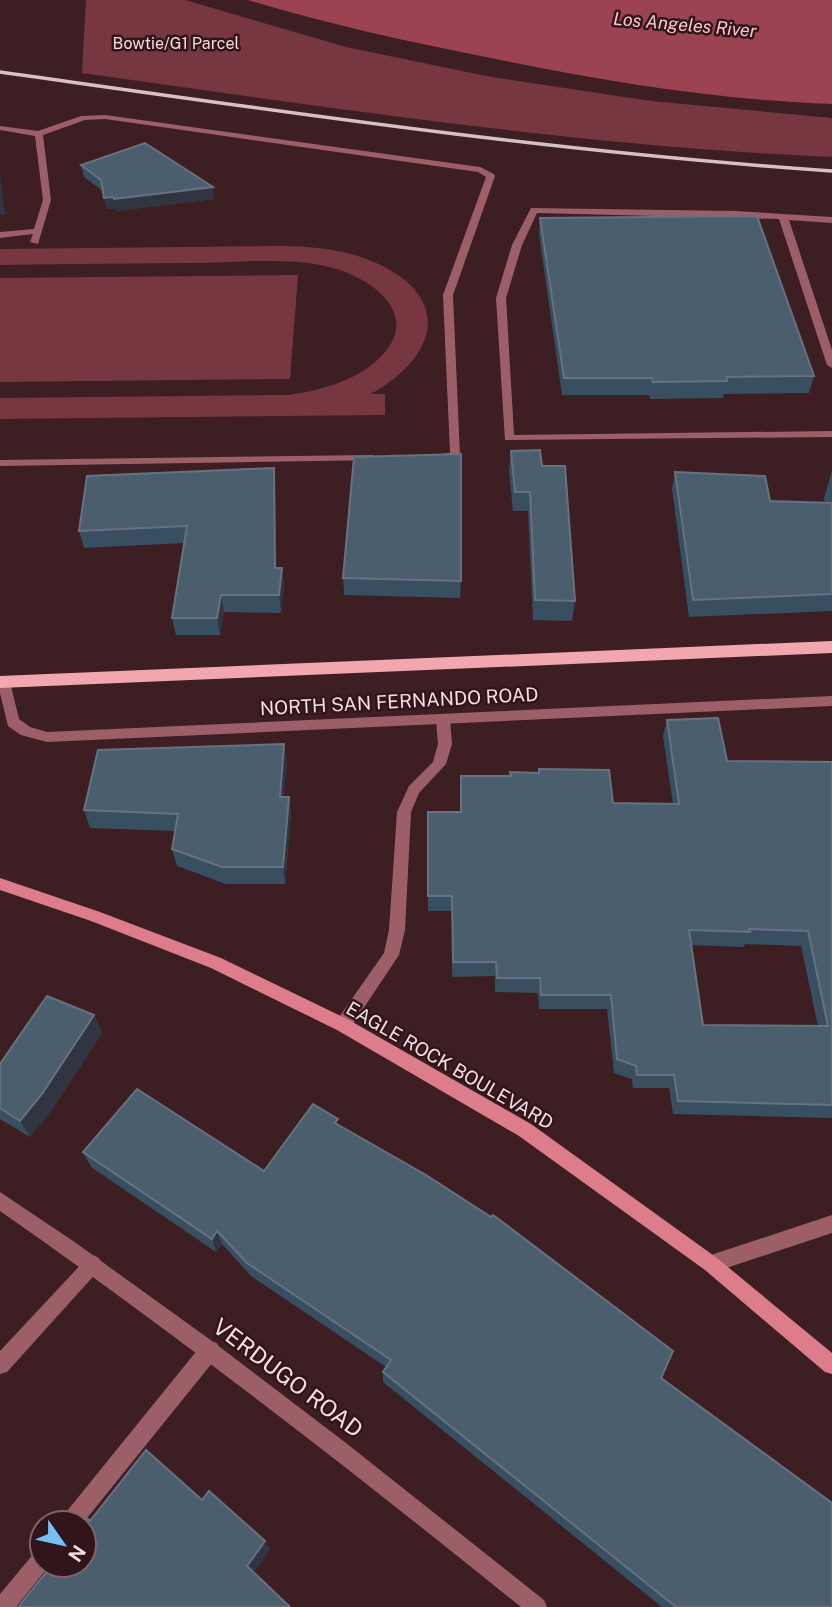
<svg xmlns="http://www.w3.org/2000/svg" width="832" height="1607" font-family="'Public Sans',sans-serif">
  <rect width="100%" height="100%" fill="#3d1f23"/>
  <path fill="#763741" d="M86,0H185L346,47L491,77L651,101L832,118V157C580,146 332,108 82,73Z
    M284,246C313,247 342,249 369,260C452,293 442,354 371,394H385V415L0,419V398L289,395C319,390 350,383 374,363C430,316 369,274 321,265C283,258 242,262 203,263C135,263 68,264 0,265V249Z
    M298,275L290,379L0,382V278Z"/>
  <path fill="#9b4352" d="M248,0H832V104C717,100 603,81 491,58C409,42 327,24 248,0Z"/>
  <g fill="none" stroke-linecap="round" stroke-linejoin="round">
    <path fill="#9c5f67" fill-rule="evenodd" d="M105,115L480,167L494,174L495,176L453,295L460,456C453,462 440,463 433,457L439,454L450,453L443,295L486,177L478,172L105,119L85,120L43,135L51,200L38,244L30,242L33,234L0,238V232L34,229L43,200L35,136L0,130V126L38,131L81,116Z
      M531,208L736,211L832,217V223L789,220L832,350V368L827,365L779,219L537,213L522,245L506,298L514,435L832,431V437L505,440L496,298L512,245Z
      M373,455L379,458L377,460L0,466V460Z
      M443,715L450,720L452,744L446,764L419,793L411,812L405,930L399,955L349,1030L343,1032L337,1030L335,1025L337,1020L384,953L389,930L397,812L409,786L433,762L438,744L436,720Z
      M93,1255L99,1258L102,1264L99,1270L7,1372L0,1374V1351L87,1258Z
      M210,1341L217,1343L219,1350L217,1357L83,1523H60L63,1516L203,1343Z
      M42,1549V1565L49,1566L16,1607H0V1594L35,1552Z"/>
    <path fill="#9c5f67" fill-rule="evenodd" d="M4,677L10,682L19,719L30,727L47,732L832,696V706L47,742L21,735L8,726L0,693V678Z
      M832,1215V1233L711,1273L705,1270L702,1264L705,1258L711,1255Z"/>
    <path fill="#9c5f67" fill-rule="evenodd" d="M0,1192L76,1243L212,1341L346,1443L544,1600L547,1607H521C351,1470 179,1336 0,1211Z"/>
    <path fill="#dd7c8a" fill-rule="evenodd" d="M0,878L100,912L221,958L349,1020L531,1124L717,1258L832,1353V1374L825,1372L705,1270L519,1136L337,1030L211,968L91,921L0,890Z"/>
    <path fill="#f2a6af" fill-rule="evenodd" d="M832,641V653L0,688V676Z"/>
    <path stroke="#d7c0c3" stroke-width="3.5" d="M0,72C277,111 553,152 832,171"/>
  </g>
  <path fill="#374f61" fill-rule="evenodd" d="M81,165L214,199L116,211V208L107,209L103,191L84,177Z
    M540,218L814,376L809,393L724,394L723,398L650,399L649,395H562L539,234Z
    M511,451L542,466L575,601L572,621L533,620L528,511H513L509,470Z
    M832,471V611L689,617L672,489L675,472L770,501L825,503L824,498Z
    M275,485L276,568H282L284,585L281,613L224,612L220,635H176L172,618L185,543L84,548L79,531Z
    M343,578L461,581L460,598L344,595Z
    M667,720L727,761L832,762V1118L673,1114L669,1088H633L632,1079L614,1073L607,1009H539L538,993L495,992V976L452,977V911H428V812H460L461,776H510V772L613,803L673,804L663,736ZM745,944L801,946L818,1026L703,1025L691,945L744,947Z
    M287,762L283,797H289L291,814L285,884H226L177,866L172,849L175,831L90,828L84,810Z
    M94,1015L102,1033L51,1111L30,1137L0,1119V1064Z
    M338,1125L661,1378L832,1607H662L383,1382V1372L386,1367L251,1276L222,1244L216,1252L91,1167L83,1152L264,1171Z"/>
  <path fill="#313542" d="M0,172L5,215H0Z
    M213,187L214,199L116,211L114,199Z
    M113,197L116,208L107,209L104,198Z
    M274,468L275,485L277,585L275,568Z
    M282,568L284,585L281,613L279,595Z
    M221,595L224,612L220,635L217,618Z
    M284,744L287,762L282,814L280,797Z
    M289,797L291,814L285,884L283,867Z
    M94,1015L102,1033L51,1111L30,1137L20,1121Z
    M217,1231L222,1244L216,1252L212,1239Z
    M265,1541L270,1549L253,1574L247,1566Z"/>
  <path fill="#4b5e6e" stroke="#667280" stroke-width="2" fill-rule="evenodd" d="M145,143L213,187L114,199L113,197L104,198L101,180L81,165Z
    M757,216L814,376L726,377L727,381L653,382L652,378H564L540,218Z
    M540,450L542,466H565L575,601L535,600L530,492H515L511,451Z
    M461,454V581L343,578L354,457Z
    M274,468L275,568H282L279,595H221L217,618H172L187,526L79,531L87,476Z
    M675,472L765,476L770,501L832,503V594L693,600Z
    M718,718L727,761L832,762V1105L678,1101L674,1075H637L636,1066L617,1059L611,995H541L540,978H497L496,962H453L452,896H428V812H461V776H511L510,772L539,773V769L609,770L613,803L679,804L667,720ZM749,929L808,931L828,1026L703,1025L689,930L750,932Z
    M284,744L280,797H289L283,867H222L172,849L178,814L84,810L98,750Z
    M47,996L94,1015L42,1094L20,1121L0,1108V1064Z
    M137,1089L264,1171L313,1104L338,1119L335,1123L426,1175L491,1217L493,1215L673,1351L661,1378L832,1503V1607H676L383,1372L391,1360L247,1263L217,1231L212,1239L83,1152Z
    M146,1450L202,1500L209,1491L265,1541L247,1566L290,1607H18L52,1565H84V1523H83L87,1518L90,1521Z"/>
  <g text-anchor="middle" stroke-width="5" stroke-linejoin="round" paint-order="stroke">
    <g font-size="16" fill="#f6dbdd" stroke="#32151a">
      <text x="176" y="49">Bowtie/G1 Parcel</text>
    </g>
    <g font-size="18" font-style="italic" fill="#fbc7cc" stroke="#32151a">
      <text transform="translate(685 25) rotate(5)" y="6">Los Angeles River</text>
    </g>
    <g font-size="19" fill="#f3dee0" stroke="#32151a">
      <text transform="translate(399 701) rotate(-3)" y="7">NORTH SAN FERNANDO ROAD</text>
      <text transform="translate(450 1065) rotate(30)" y="7">EAGLE ROCK BOULEVARD</text>
    </g>
    <g font-size="23" fill="#f3dee0" stroke="#32151a">
      <text transform="translate(288 1378) rotate(37)" y="8">VERDUGO ROAD</text>
    </g>
  </g>
  <g transform="translate(63 1544) rotate(124)"><circle r="33" fill="#32151a" stroke="#7f6569" stroke-width="2"/>
  <path d="M0-5L12 26L0 18L-12 26Z" fill="#73c1f5"/>
  <text y="-10" font-size="19" font-weight="bold" text-anchor="middle" fill="#f3dee0">N</text>
  </g>
</svg>
